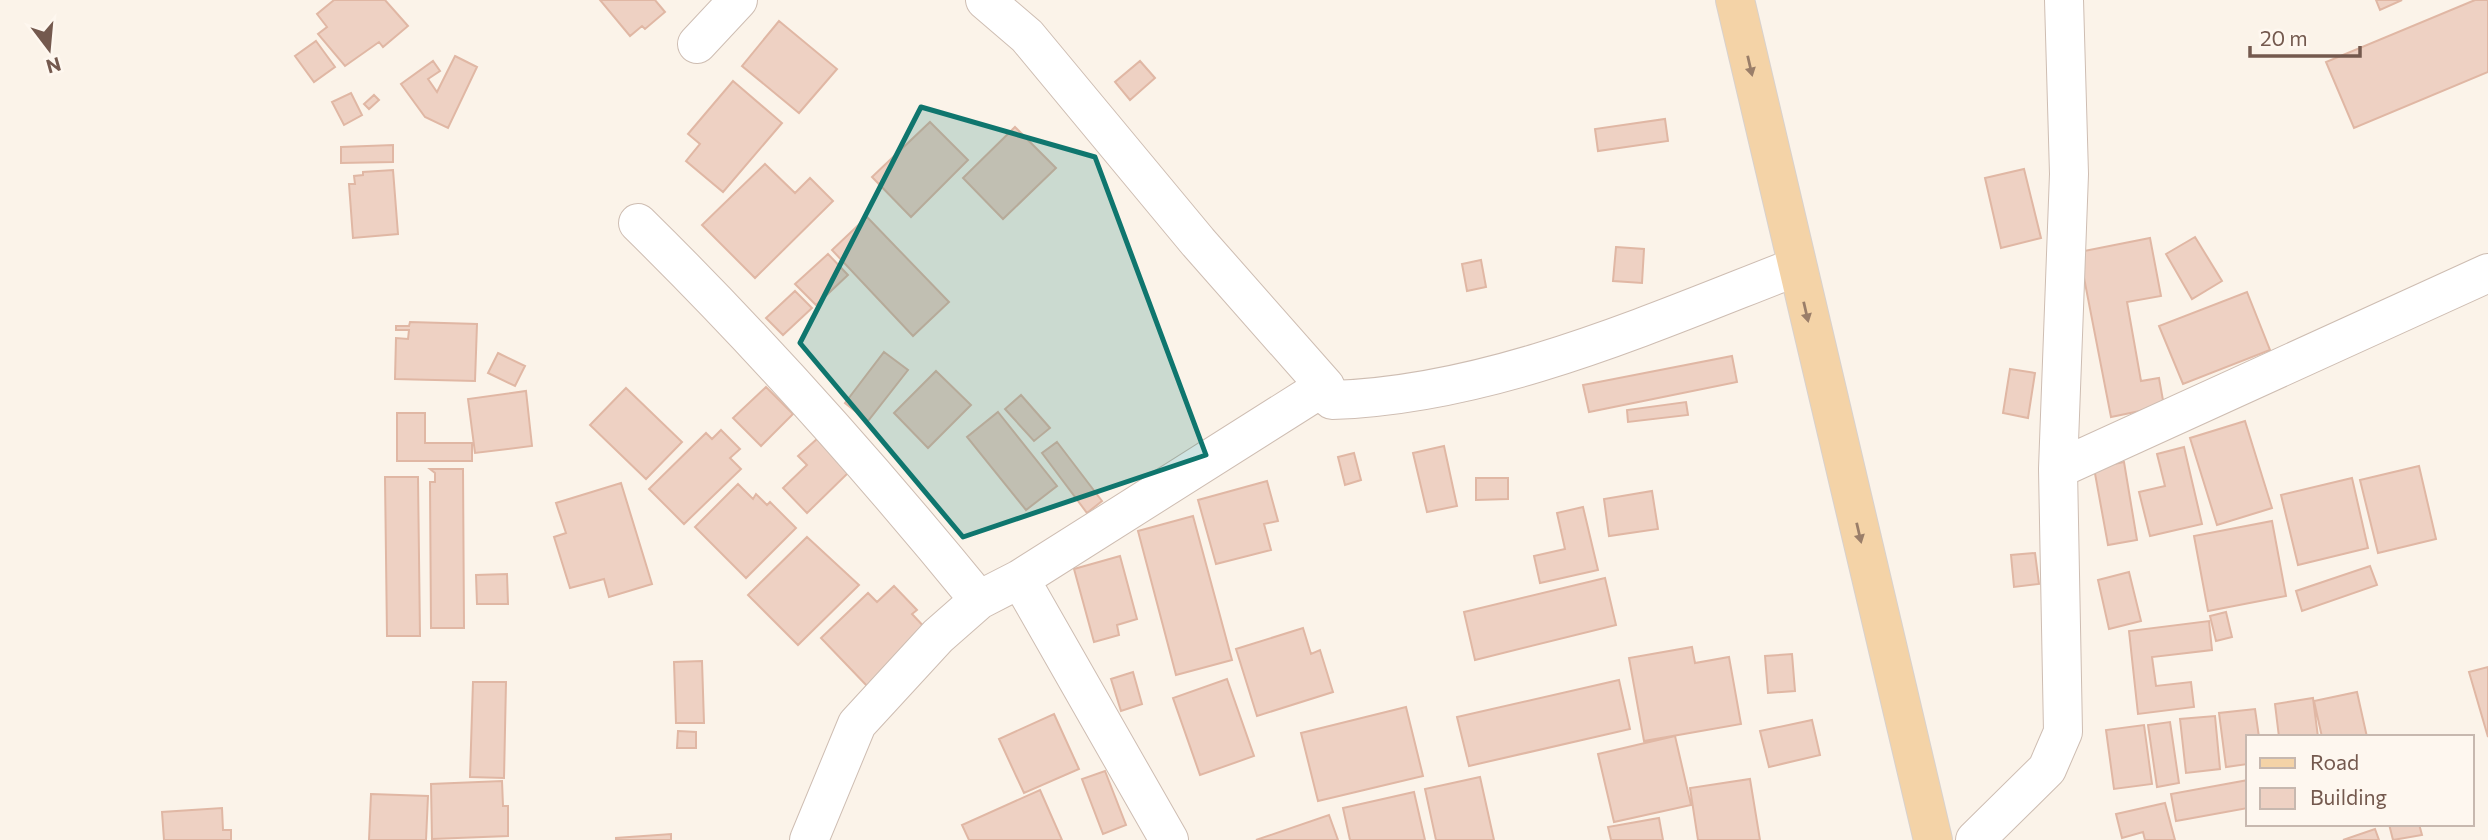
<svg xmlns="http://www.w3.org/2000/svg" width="2488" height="840" font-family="Commissioner,sans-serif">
  <rect width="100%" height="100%" fill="#fbf3e9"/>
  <path fill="#eed1c3" stroke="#e0b7a4" stroke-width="2" d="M334,0H385L408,26L383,47L379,42L345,66L318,34L327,27L317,14Z
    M600,0H655L665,12L645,29L642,26L630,36Z
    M2376,0H2402L2380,10Z
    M2475,0H2488V72L2354,128L2326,62Z
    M779,21L837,69L799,113L742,66Z
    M316,41L335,67L314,82L295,56Z
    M455,56L477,67L448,128L425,117L401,84L433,61L440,71L428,79L437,92Z
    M1140,61L1155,78L1130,100L1115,82Z
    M733,81L782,123L723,192L686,161L700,144L688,134Z
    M351,93L362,115L344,125L332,102Z
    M374,95L379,100L369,109L364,104Z
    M1665,119L1668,141L1598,151L1595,129Z
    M930,122L968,160L911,217L872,177Z
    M1015,127L1056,168L1003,219L963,178Z
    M393,145V162L341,163V147Z
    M765,164L795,193L810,178L833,201L755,278L702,225Z
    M2024,169L2041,238L2001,248L1985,178Z
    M393,170L398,234L353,238L349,184H355L354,176L363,175V172Z
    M867,217L949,302L913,336L832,250Z
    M2195,237L2222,281L2192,299L2166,254Z
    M2150,238L2161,296L2127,302L2141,381L2159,378L2164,406L2111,417L2079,252Z
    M1616,247L1644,249L1642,283L1613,281Z
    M828,254L848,275L816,305L795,284Z
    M1481,260L1486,287L1467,291L1462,264Z
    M795,291L812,308L783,335L766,318Z
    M2247,292L2270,350L2183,384L2159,326Z
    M410,322L477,324L475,381L395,379L396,338L408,339L409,330H396V326H409Z
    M884,352L908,370L868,421L845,403Z
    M498,353L525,366L515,386L488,373Z
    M1732,356L1737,382L1589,412L1583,385Z
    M2010,369L2035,373L2028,418L2003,413Z
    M936,371L971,405L928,448L894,413Z
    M766,387L793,414L761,446L733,418Z
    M626,388L682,442L646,479L590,425Z
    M526,391L532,446L475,453L468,399Z
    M1021,395L1050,428L1034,441L1005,409Z
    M1686,402L1688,415L1628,422L1627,410Z
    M998,412L1057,486L1026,510L967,437Z
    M397,413H425V443H472V461H397Z
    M2245,421L2272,508L2217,525L2190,438Z
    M721,430L740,449L730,458L741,469L684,524L649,489L706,433L712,439Z
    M817,439L849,472L807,513L783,488L807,465L798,456Z
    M1057,442L1102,501L1087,513L1042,453Z
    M1444,446L1457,506L1427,512L1413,453Z
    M2184,447L2202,524L2150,536L2139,492L2165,486L2157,454Z
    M1354,453L1361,480L1345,485L1338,457Z
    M2124,462L2137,540L2108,545L2094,468Z
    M2419,466L2436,539L2378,553L2360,480Z
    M430,469H463L464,628H431L430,482H435V473Z
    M385,477H418L420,636H387Z
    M1476,478H1508V499L1476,500Z
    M2352,478L2368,548L2298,565L2281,495Z
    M1267,481L1278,521L1264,524L1271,550L1216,564L1198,500Z
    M621,483L652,584L609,597L604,579L570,588L554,537L566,533L556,503Z
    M738,484L753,499L756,494L767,505L770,502L796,528L746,578L695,527Z
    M1652,491L1658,529L1609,536L1604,499Z
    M1583,507L1598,570L1540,583L1534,556L1565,549L1557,513Z
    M1193,516L1232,660L1176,675L1138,531Z
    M2272,521L2286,596L2208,611L2194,536Z
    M807,537L859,585L798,645L748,595Z
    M2035,553L2039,584L2014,587L2011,555Z
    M1120,556L1137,619L1117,625L1119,635L1094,642L1074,569Z
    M2370,566L2377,585L2302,611L2296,591Z
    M2129,572L2141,621L2109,629L2098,580Z
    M507,574L508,604H477L476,575Z
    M1605,578L1616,625L1475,660L1464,612Z
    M894,586L917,610L912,614L929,632L869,688L821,638L868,593L877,602Z
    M2226,612L2232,637L2216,641L2210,616Z
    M2209,621L2212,650L2152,657L2156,686L2191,682L2194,707L2138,714L2129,631Z
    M1303,628L1311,654L1320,650L1333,692L1257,716L1236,649Z
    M1692,647L1695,663L1729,657L1741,724L1644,741L1629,658Z
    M1792,654L1795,691L1768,693L1765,656Z
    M702,661L704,723H676L674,662Z
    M2488,667V737L2469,672Z
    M1133,672L1142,704L1121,711L1111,679Z
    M1227,679L1254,756L1200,775L1173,698Z
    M1619,680L1630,729L1469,766L1457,717Z
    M473,682H506L504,778L470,777Z
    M2357,692L2367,737H2322L2314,701Z
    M2313,698L2318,737H2279L2275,704Z
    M1406,707L1423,776L1318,801L1301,733Z
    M2255,709L2259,737H2248V764L2226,767L2219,713Z
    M1054,714L1079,769L1024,793L999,739Z
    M2215,716L2220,769L2186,773L2180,719Z
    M1812,720L1820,755L1769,767L1760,731Z
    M2170,722L2179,783L2157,787L2148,725Z
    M2144,725L2152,784L2114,789L2106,730Z
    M678,731L696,732V748H677Z
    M1675,736L1691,805L1614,822L1598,754Z
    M1105,771L1126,825L1103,834L1082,779Z
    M1480,777L1494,840H1436L1425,789Z
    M1750,779L1760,840H1698L1690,788Z
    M2248,780V808L2176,821L2171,794Z
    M502,781L503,806H508V836L432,839L431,784Z
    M1040,790L1062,840H969L962,825Z
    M1414,792L1425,840H1350L1343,808Z
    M371,794L428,796L426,840H369Z
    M2165,803L2175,840H2145L2143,832L2122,838L2116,814Z
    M222,808L223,830H231V840H164L162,812Z
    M1329,815L1338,840H1256Z
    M1659,818L1663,840H1611L1608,827Z
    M2389,824H2419L2422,835L2393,840Z
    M2375,829L2379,840H2343Z
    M671,834V840H616V838Z"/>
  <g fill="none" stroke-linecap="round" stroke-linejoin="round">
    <defs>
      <path id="minor" d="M985,0L1027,36L1198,242L1325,386
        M697,44L738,0
        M638,223C759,342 872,469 979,600
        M2058,469L2488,273
        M1020,579L1169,840
        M809,840L857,724L938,636L979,600L1020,579L1325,386L1332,400C1491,395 1649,324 1796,267
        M1975,840L2047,769L2063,732L2058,469L2069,174L2064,0"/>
      <path id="major" d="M1735,0L1933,840"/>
    </defs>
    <use href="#minor" stroke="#cebdb2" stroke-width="40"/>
    <use href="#major" stroke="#d8d1cd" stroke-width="40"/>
    <use href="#minor" stroke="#fff" stroke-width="38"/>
    <use href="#major" stroke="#f4d3a7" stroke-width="38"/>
  </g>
  <defs><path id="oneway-solid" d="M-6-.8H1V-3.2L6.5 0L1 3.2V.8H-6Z" transform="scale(1.75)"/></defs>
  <g fill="#9a7e69">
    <use href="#oneway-solid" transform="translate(1750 66) rotate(77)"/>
    <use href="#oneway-solid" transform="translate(1806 312) rotate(77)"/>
    <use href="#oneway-solid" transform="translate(1859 533) rotate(77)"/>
  </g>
  <path fill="#0f766e" fill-opacity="0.2" stroke="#0f766e" stroke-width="5" stroke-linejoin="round" d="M921,107L1095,157L1206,455L963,537L800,343Z"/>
  <rect x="2246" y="735" width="228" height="91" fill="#fef7ef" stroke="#c7b8af" stroke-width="2"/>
  <rect x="2260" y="758" width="35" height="10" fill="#f4d3a7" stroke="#c7b8af" stroke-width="2"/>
  <text x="2310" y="770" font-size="21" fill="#74594e">Road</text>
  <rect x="2260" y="788" width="35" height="21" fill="#eed1c3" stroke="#c7b8af" stroke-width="2"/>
  <text x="2310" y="805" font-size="21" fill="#74594e">Building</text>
  <g transform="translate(49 49) rotate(164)" stroke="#fef7ef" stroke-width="5" paint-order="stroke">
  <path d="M0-5L12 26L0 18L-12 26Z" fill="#74594e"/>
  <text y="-10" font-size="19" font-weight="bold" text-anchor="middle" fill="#74594e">N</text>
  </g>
  <path d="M2250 46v10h110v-10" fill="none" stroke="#74594e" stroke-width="3.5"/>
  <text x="2260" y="46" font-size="21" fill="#74594e" stroke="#fef7ef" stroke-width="5" paint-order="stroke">20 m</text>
</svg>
